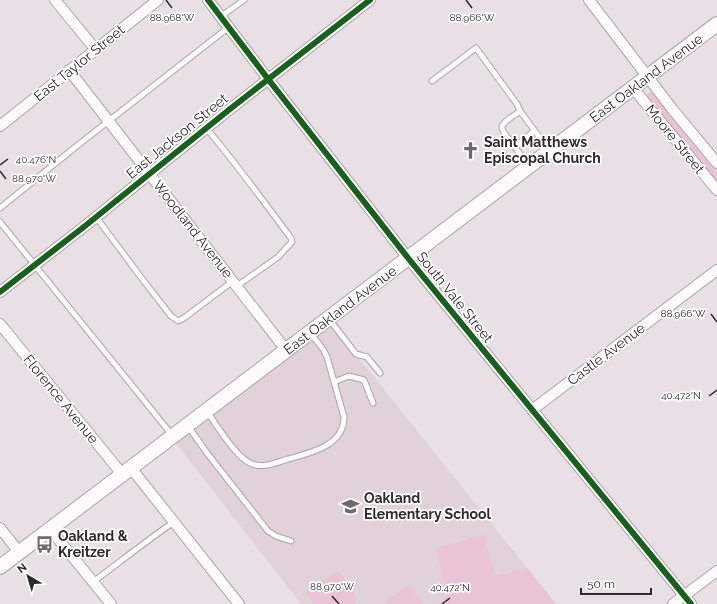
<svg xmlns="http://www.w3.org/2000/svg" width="717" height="604" font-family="Raleway,sans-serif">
  <rect width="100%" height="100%" fill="#e8e0e4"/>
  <path fill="#e1d1d8" d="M332,325L556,604H301L176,443Z"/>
  <path fill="#ebc3d6" d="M651,92L654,94L717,171V185L646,97L648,93Z
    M484,535L496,576L527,568L556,604H437L460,587L446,590L436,548Z
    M339,571L356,597L355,604H314L305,591L315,585L319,584Z
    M409,585L423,604H388L386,601Z"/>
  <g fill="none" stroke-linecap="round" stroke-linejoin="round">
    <defs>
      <path id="service" d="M220,17L244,0
        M432,81L476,48L517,104L520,111
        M206,128C236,163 263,201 291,238L292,242L278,257L237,286
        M515,147L534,131
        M528,165L503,131C503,130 502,129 502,128C501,122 516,115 520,111L549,150
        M0,208L78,145L229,27
        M96,217L143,280L171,316L178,321L184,318L233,281
        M0,222L172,435
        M329,319L356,354L367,357L380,373
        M334,382L349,376L364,380L373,403
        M207,412C218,426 234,455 250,463C262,469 275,463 288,459C310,453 344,446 344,417L327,357L323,349L311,334
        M188,426L207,453L268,531L276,536L291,541
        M93,582C120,562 146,541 174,522"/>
      <path id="minor" d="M55,0L96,50
        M208,0L268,79L408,258L691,604
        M589,0L673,110L717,163
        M69,70L286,350
        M633,88L717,190
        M0,126L158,0
        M0,292L85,226L230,109L370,0
        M0,324L122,474
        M532,410L717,270
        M131,468L239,604
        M0,528L19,552
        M50,529L111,604
        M673,604L717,571"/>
      <path id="secondary" d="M0,567L717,24"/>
    </defs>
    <use href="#service" stroke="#aba5a8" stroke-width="7"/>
    <use href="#minor" stroke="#aba5a8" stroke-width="12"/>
    <use href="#secondary" stroke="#aba5a8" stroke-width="16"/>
    <use href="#service" stroke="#fcfafb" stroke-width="5"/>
    <use href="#minor" stroke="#fcfafb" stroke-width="10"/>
    <use href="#secondary" stroke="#fcfafb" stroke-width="14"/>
    <defs>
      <path id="cycleway" d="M208,0L268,79L408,258L691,604
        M0,292L85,226L230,109L370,0"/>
    </defs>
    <use href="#cycleway" stroke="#fff" stroke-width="8"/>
    <use href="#cycleway" stroke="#1b5e20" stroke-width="6"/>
  </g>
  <path fill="none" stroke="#2e292b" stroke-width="1.5" d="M166,0L172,8M466,0L472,8M0,165L8,159M0,171L6,179M711,314L717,322M709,396L717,390M332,596L339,604M442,604L450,598"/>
  <defs>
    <symbol id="church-bare" viewBox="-9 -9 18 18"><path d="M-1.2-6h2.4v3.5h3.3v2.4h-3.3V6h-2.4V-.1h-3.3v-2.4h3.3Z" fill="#6f696c" stroke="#fff" stroke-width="2.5" paint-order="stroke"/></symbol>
    <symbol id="school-bare" viewBox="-9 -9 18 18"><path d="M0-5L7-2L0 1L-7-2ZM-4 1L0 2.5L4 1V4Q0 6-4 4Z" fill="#6f696c" stroke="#fff" stroke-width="2.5" paint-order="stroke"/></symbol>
    <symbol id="bus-bare" viewBox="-9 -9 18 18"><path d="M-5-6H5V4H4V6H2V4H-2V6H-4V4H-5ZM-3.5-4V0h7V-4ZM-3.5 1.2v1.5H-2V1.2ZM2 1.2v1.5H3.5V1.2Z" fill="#6f696c" stroke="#fff" stroke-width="2.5" paint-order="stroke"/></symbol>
  </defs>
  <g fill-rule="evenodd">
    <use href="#church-bare" x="458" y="138" width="25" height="25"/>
    <use href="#school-bare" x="338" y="494" width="25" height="25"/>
    <use href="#bus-bare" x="32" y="532" width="25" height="25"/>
  </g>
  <g text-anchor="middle" stroke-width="3.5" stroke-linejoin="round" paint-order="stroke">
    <g font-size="14" fill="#2e292b" stroke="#fff">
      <text transform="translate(79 63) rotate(-39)" y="5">East Taylor Street</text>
      <text transform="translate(646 78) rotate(-37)" y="5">East Oakland Avenue</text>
      <text transform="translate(177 136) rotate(-39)" y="5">East Jackson Street</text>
      <text transform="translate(675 139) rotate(51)" y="5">Moore Street</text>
      <text transform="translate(193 229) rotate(52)" y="5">Woodland Avenue</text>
      <text transform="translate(455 297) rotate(51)" y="5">South Vale Street</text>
      <text transform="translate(340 310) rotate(-37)" y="5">East Oakland Avenue</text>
      <text transform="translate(606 354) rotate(-37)" y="5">Castle Avenue</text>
      <text transform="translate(61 399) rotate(51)" y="5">Florence Avenue</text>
    </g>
    <g font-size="14" font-weight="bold" fill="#2e292b" stroke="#fff" text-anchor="start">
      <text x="484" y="147">Saint Matthews<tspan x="484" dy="16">Episcopal Church</tspan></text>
      <text x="364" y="503">Oakland<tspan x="364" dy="16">Elementary School</tspan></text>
      <text x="58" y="541">Oakland &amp;<tspan x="58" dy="16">Kreitzer</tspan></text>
    </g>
  </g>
  <g font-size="10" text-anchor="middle" fill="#2e292b" stroke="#fff" stroke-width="3.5" stroke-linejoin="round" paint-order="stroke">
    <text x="172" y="21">88.968°W</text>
    <text x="472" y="21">88.966°W</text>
    <text x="36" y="163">40.476°N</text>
    <text x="34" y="182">88.970°W</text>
    <text x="683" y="317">88.966°W</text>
    <text x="681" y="399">40.472°N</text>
    <text x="332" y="590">88.970°W</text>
    <text x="450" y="591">40.472°N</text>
  </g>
  <g transform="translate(28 576) rotate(322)" stroke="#ffffff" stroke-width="3" paint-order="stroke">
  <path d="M0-3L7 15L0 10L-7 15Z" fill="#2e292b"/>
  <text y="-6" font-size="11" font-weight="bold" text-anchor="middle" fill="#2e292b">N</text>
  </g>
  <path d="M581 588v6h70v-6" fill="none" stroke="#2e292b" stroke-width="2"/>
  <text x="587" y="588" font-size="12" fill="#2e292b" stroke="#ffffff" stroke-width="3" paint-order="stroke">50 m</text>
</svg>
